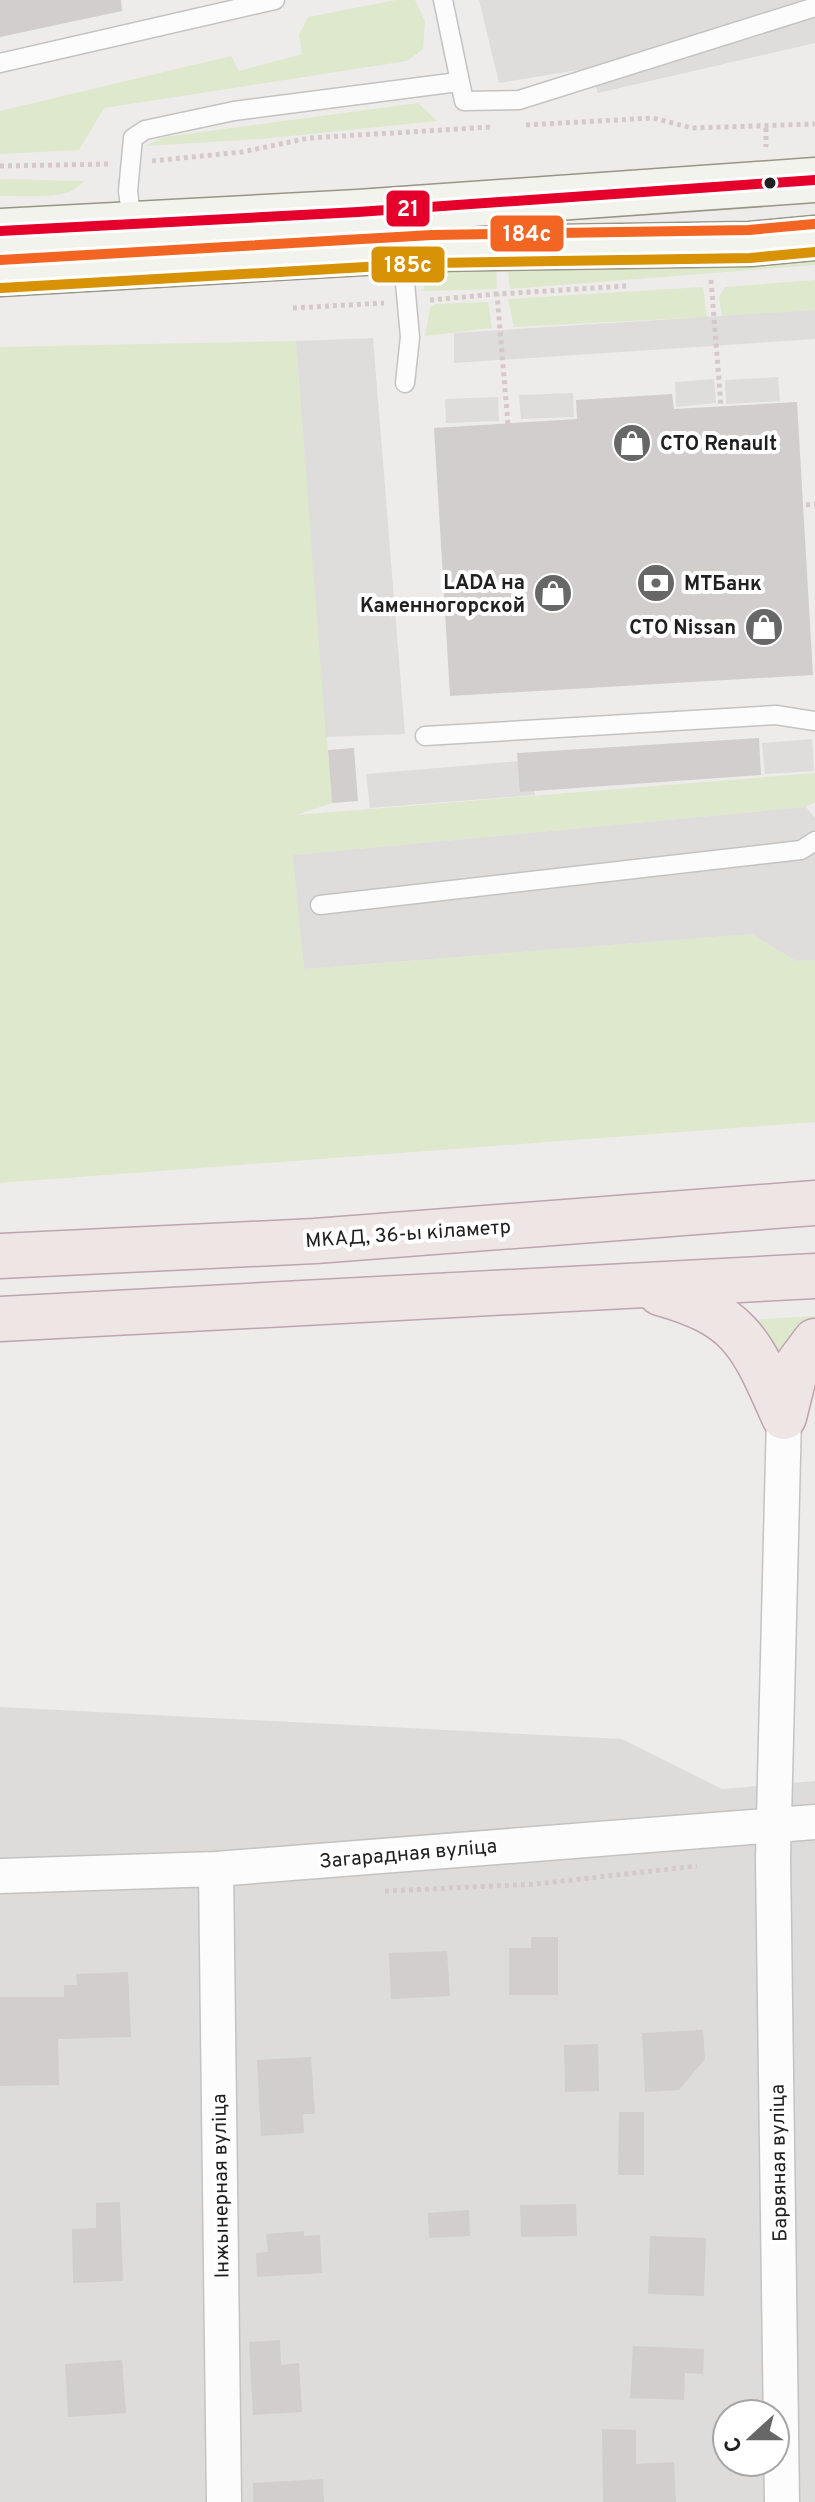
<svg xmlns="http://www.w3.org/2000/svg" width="815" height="2502" font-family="Overpass,sans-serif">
  <rect width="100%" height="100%" fill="#eeecea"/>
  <path fill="#dddcdb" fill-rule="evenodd" d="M0,1707L622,1739L722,1789L815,1781V2502H0ZM727,2414H775V2462H727Z"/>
  <path fill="#dee8cc" d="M396,0H415L425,21L423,49L407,61L104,108L79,150L0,154V111L231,56L239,71L302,54L299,35L308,17Z
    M418,103L437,121L261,139L145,146L164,137Z
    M0,179L84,181C69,202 24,195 0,196Z
    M815,256V265L510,289L507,264Z
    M496,265L497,289L422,291C437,260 466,266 496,265Z
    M815,280V310L722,317L719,297L725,287Z
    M703,287L707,317L514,327L508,299Z
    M488,302L492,328L425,336L430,308L436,304Z
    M296,341L332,803L296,815L815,773V802L806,807L294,855L304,969L752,934L796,961L815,960V1122L0,1183V347Z
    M815,1316L795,1338L782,1369L748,1320Z"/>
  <path fill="#dedddc" d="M479,0H815V43L598,93L590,68L499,83Z
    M815,310V339L454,363V333Z
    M373,338L405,734L326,737L296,341Z
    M778,377L780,401L726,404L725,380Z
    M714,379L716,403L676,407L675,382Z
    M573,393L574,417L521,419L519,395Z
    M498,397L499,421L446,423L445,399Z
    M812,739L814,771L765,774L762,743Z
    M531,760L535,795L370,808L366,774Z
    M806,807L815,818V960L796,961L752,934L304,969L293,855Z"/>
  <path fill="#d1cecd" d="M0,0H121L122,11L0,37Z
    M672,394L674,409L797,402L813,675L450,696L434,428L577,419L576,400Z
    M759,738L761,775L520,792L517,753Z
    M354,748L358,801L332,803L328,750Z
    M531,1937H558V1995H509V1948H531Z
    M447,1951L450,1996L391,1999L389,1953Z
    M128,1972L131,2037L58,2039L59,2085L0,2086V1997H64V1985H77L76,1974Z
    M703,2030L705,2059L679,2090L645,2092L642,2033Z
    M598,2044L599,2091L565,2092L564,2045Z
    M311,2057L315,2114H303L304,2133L261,2136L257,2060Z
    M619,2112H644V2175H618Z
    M120,2202L123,2281L73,2283L72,2229L96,2228V2203Z
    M576,2204L577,2236L521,2237L520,2205Z
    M469,2210L470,2236L429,2238L428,2213Z
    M304,2231V2236L320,2235L322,2273L257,2277L256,2253L268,2252L266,2234Z
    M650,2236L706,2238L704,2296L648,2294Z
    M280,2340L281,2365L299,2363L302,2412L253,2415L249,2342Z
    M633,2346L704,2349L703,2374L685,2373L684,2400L630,2398Z
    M122,2360L126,2413L68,2417L65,2364Z
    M602,2429L636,2430V2464L674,2462L676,2502H603Z
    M323,2479L324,2502H253V2483Z"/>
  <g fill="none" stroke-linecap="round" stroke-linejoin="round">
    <defs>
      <path id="service" d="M443,0L464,101L519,100L815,7
        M0,63L275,0
        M132,223L128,191L133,138L145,130L234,111L458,82
        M402,250L410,337L405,383
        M425,736L776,715L815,721
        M320,905L801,850L815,841"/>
      <path id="minor" d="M216,1869L224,2502
        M0,1876L216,1869L815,1822
        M782,2502L773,1859L784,1417"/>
      <path id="secondary" d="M0,231L358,212L815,180
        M0,274L433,249L750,244L815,238"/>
      <path id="trunk" d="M0,1256L315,1241L815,1203
        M660,1293C742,1316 751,1343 784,1417
        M0,1319L815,1276
        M784,1417L797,1365L815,1341"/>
    </defs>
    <use href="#service" stroke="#c4c3c2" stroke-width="21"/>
    <use href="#minor" stroke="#c4c3c2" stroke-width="37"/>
    <use href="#secondary" stroke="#979683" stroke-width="47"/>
    <use href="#trunk" stroke="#c0a3af" stroke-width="47"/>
    <path stroke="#d6c9c9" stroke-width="5" stroke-dasharray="4 4" stroke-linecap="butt" d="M526,125L653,118L692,128L815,124
      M766,128V147
      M152,161L242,152L309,138L492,127
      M0,166L110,164
      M711,280L721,406
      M430,300L497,294
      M293,308L384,303
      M508,424L497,294L626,286
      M806,505L815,504
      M385,1891L536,1884L697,1866"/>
    <use href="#service" stroke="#fcfcfc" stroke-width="18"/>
    <use href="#minor" stroke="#fcfcfc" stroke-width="34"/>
    <use href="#secondary" stroke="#f3f3ed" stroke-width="44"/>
    <use href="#trunk" stroke="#eee6e5" stroke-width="44"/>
    <defs>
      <path id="bus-1" d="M0,231L358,212L815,180"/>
      <path id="bus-2" d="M1,288L434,263L750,258L815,252"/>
      <path id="bus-3" d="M0,260L432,235L749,230L814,224"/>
    </defs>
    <use href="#bus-1" stroke="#fff" stroke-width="16"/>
    <use href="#bus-2" stroke="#fff" stroke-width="16"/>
    <use href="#bus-3" stroke="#fff" stroke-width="16"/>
    <use href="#bus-1" stroke="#e4002b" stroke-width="10"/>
    <use href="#bus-2" stroke="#d79205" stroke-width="10"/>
    <use href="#bus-3" stroke="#f26522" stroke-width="10"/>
  </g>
  <defs>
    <symbol id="shop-disc" viewBox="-11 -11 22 22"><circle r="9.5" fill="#686767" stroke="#fff"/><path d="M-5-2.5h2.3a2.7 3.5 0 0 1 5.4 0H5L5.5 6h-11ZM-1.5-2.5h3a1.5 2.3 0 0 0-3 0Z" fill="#fff"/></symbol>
    <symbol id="bank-disc" viewBox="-11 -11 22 22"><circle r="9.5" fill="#686767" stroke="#fff"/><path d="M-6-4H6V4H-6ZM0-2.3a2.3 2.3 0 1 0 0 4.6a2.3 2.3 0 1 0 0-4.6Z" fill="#fff"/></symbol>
  </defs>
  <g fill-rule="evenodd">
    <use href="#shop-disc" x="610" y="421" width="44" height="44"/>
    <use href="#bank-disc" x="634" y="561" width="44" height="44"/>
    <use href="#shop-disc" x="531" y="571" width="44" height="44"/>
    <use href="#shop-disc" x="742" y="605" width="44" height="44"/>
  </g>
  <circle fill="#202020" stroke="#fff" stroke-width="3" cx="770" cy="183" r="7"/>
  <g text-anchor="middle" stroke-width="8" stroke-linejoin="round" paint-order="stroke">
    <g font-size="20" font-weight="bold" fill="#202020" stroke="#fff" text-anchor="start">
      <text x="660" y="450">СТО Renault</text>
      <text x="525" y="589" text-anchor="end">LADA на<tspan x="525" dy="23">Каменногорской</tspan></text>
      <text x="684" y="590">МТБанк</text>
      <text x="736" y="634" text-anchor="end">СТО Nissan</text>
    </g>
    <g font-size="20" fill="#202020" stroke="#fff">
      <text transform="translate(408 1233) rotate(-4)" y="7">МКАД, 36-ы кіламетр</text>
      <text transform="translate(408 1853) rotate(-5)" y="7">Загарадная вуліца</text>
      <text transform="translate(778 2163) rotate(-91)" y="7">Барвяная вуліца</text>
      <text transform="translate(220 2186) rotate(-91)" y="7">Інжынерная вуліца</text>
    </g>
  </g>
  <g stroke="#fff" stroke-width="3">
    <rect x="385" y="189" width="46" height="39" rx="8" fill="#e4002b"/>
    <rect x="489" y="214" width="76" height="39" rx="8" fill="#f26522"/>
    <rect x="370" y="245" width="76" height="39" rx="8" fill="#d79205"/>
  </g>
  <g font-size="22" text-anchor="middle" font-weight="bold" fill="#fff">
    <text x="408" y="216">21</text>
    <text x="527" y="241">184с</text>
    <text x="408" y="272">185с</text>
  </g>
  <g transform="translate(751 2438) rotate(249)"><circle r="38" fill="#ffffff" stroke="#a6a6a6" stroke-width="2"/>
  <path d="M0-6L14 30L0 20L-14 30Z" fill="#686767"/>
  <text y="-12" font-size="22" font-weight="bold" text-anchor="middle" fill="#202020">С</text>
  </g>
</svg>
